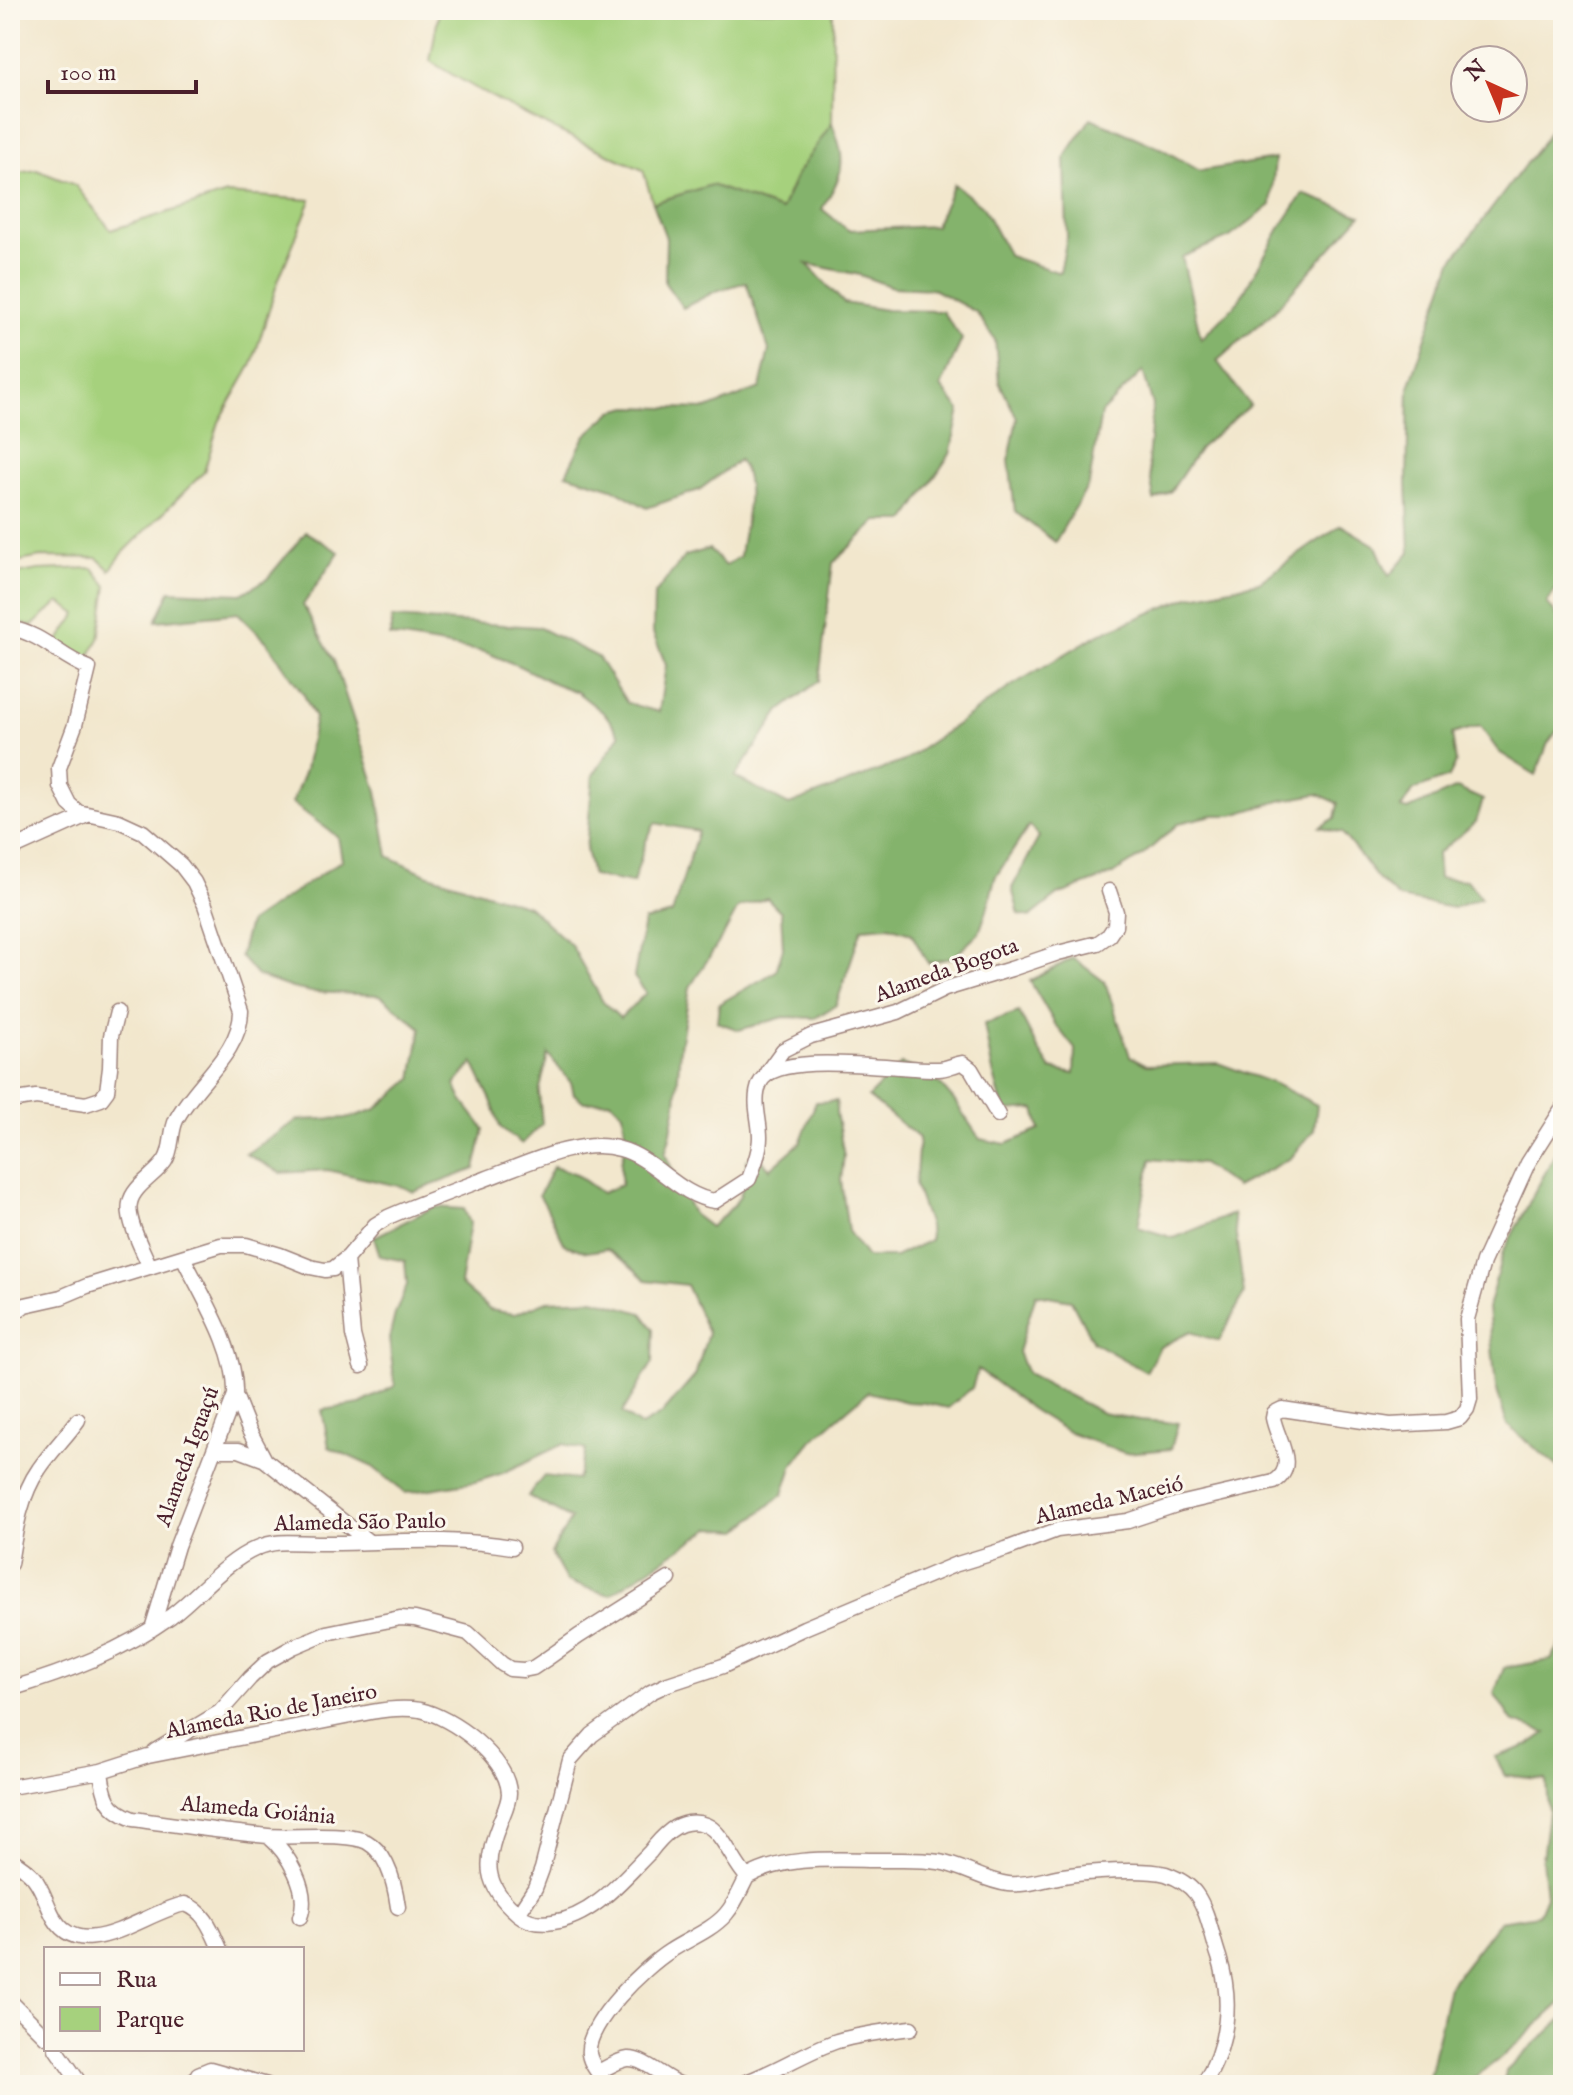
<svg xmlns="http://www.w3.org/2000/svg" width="1573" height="2095" font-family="'IM FELL English',serif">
  <rect width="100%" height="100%" fill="#fbf7ec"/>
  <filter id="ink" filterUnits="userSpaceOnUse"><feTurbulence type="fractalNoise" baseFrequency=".0125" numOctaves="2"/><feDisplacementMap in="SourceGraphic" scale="16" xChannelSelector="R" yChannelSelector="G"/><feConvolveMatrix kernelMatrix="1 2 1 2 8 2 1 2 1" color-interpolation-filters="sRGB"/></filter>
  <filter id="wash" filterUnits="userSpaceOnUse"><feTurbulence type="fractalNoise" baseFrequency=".006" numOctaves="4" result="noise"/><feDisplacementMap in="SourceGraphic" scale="32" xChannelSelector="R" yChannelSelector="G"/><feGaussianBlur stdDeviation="1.8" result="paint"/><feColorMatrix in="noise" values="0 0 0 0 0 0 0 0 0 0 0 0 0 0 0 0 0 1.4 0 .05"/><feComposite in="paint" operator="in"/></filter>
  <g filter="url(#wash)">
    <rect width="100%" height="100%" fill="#f2e7cd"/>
    <path fill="#a6d17d" stroke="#787854" stroke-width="2" d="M435,10H833L832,123L797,174L781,210L711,185L653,203L643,170C570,137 498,104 430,61L439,12Z
      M37,170L75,185L111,230L227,194L311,200L278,281L252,364L219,422L204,472L123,553L110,570L97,558L41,557L10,563V174Z
      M93,568L107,586L99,639L87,660L57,643L77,614L59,602L32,626L10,622V575L38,570Z"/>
    <path fill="#84b36c" stroke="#67694c" stroke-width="2" d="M1563,105V579L1547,603L1563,623V723L1548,743L1536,775L1499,752L1480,726L1452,734L1456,763L1449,777L1414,790L1401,808L1408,810L1457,788L1483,800L1476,822L1437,854L1439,878L1467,880L1481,898L1453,908L1399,898L1378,879L1342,833L1320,827L1335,818L1338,803L1318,794L1283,800L1233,815H1213L1179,823L1142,856L1111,875L1058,895L1030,917L1019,914L1012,888L1039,837L1029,826L995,878L987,910L979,933L954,957L928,963L911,933L889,926L862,928L836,1005L815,1018L784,1017L739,1030L717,1022L719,1004L776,971L783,948L781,912L767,898L738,908L724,934L690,987L680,1047L676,1104L670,1137L665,1154L693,1214L710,1227C739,1203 744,1198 747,1160L756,1153L770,1169L800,1143L816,1102L837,1101L836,1112L844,1156L841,1180L848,1231L867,1257H895L930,1240L929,1226L915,1186L919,1138L868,1097L901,1064L932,1075L954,1100L980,1139L1006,1144L1040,1130L1035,1109L1004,1111L992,1068L984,1024L1019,1012L1038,1049L1051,1069L1074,1074L1075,1049L1055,1024L1030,981L1073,958L1105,982L1130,1056L1147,1065L1218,1063L1275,1084L1317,1105L1314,1130L1291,1158L1236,1187L1202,1164L1151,1159L1138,1227L1174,1238L1233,1214L1244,1294L1219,1341L1190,1332L1160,1347L1146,1372L1093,1342L1071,1300L1036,1294L1018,1352L1027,1374L1102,1413L1140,1420L1178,1423L1171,1449L1125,1453L1070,1433L1034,1411L978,1369L972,1388L948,1408L925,1403L907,1402L868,1392L812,1440L793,1464L783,1494L739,1530L711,1528L610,1595L567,1582L551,1553L571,1519L528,1496L544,1476L577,1480L586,1450L563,1444L503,1473L475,1482L405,1493L373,1467L329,1447L322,1410L360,1404L395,1386L389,1339L395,1314L407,1285L405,1261L380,1256L374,1237L434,1207L464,1209L470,1223L460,1284L490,1310L515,1314L547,1301L594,1299L642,1313L654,1329L653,1362L622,1413L641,1426L662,1414L695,1376L708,1333L686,1285L646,1280L627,1263L606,1249L587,1252L565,1245C556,1228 550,1211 539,1195L553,1167L574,1173L602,1193L621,1185V1162L626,1142L623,1113L611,1101L584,1102L574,1094L571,1083L548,1054L539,1093L542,1124L522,1144L500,1127L491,1100L473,1063L455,1085L462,1100L484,1129L475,1169L414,1192L403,1187L327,1170L281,1173L246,1154L298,1120L350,1118L376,1109L412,1079L421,1028L380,995L311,992L292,988L257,976L240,956L249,923L342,860L338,837L292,803L305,770L315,718L304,695L267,642L238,613L156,621L170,591L241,594L267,579L306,532L339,552L303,605L334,661L377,791L388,856L426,874L528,906L571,945L603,1002L620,1018L646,993L634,977L644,921L672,914L698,831L655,823L646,841L633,883L592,876L586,849L593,775L620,735L605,714L577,692L553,683L519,666L485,652L390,636L392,618L538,627L598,657L627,703L659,712L666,665L653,633L654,595L685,556L709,549L725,566L740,556C743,525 758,487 739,460L699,490L647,508L612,488L566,474L585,436L613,411L629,407L707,409L760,388L769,350L746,282L716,291L683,308L665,283L666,238L653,203L711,185L781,210L797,174L832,123C848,164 843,173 822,209L848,230L935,226L954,184L983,207L1009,256L1060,273L1067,237L1065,157L1091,118L1162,149L1200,171L1275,159L1271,205L1230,237L1182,257L1201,339L1238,302L1282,225L1303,194L1361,215L1270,315L1217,361L1250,405L1200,448L1171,491L1154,500L1148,461L1153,405L1143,371L1101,413L1089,484L1055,542L1015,512L1009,460L1017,418L999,382L995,340L976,312L933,289L892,287L860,275L807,264L844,303L886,310L942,311L962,339L941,387L960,410L950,454L905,521H877L833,563L819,681L780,711L735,777L789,805L904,761L1013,685L1099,634L1189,597L1259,582L1341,525L1376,546L1389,576L1410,552L1407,484L1409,387L1452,261L1543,141Z
      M1563,1139V1471L1507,1425L1496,1387L1488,1308L1503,1252Z
      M1563,1639V2001L1502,2057L1464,2085H1438L1429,2077L1449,1986L1499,1921L1538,1915L1546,1896L1542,1859L1548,1812L1546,1780L1505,1775L1495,1757L1529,1745L1546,1733L1512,1721L1494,1693L1504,1668L1551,1660Z
      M1563,2018V2085H1503L1506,2071Z"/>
  </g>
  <g filter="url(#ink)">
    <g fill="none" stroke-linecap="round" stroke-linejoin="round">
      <defs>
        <path id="minor" d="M10,628C45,635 58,656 89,668L75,725L59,768L60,786L69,804L78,812L119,821L143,832L181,865L194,882L205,905L241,1011C241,1053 194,1084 176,1120C170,1133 173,1149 165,1161C155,1176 133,1186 130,1203C126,1219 143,1251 150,1267
          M14,848L87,815
          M767,1072L783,1050L811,1036L898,1012L945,989L1011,969L1058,953L1098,943L1109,935L1115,926L1116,912L1109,891
          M10,1101L36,1097L86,1104L101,1099L107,1091L110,1068L111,1036L117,1012
          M346,1259L353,1335L361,1366
          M10,1316L25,1305L61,1297L87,1286L221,1245H246L280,1255L310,1267L325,1270L333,1269L348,1257L375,1225L388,1217C420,1203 453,1191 485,1179C524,1165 578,1137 620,1149C655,1158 678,1196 715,1201L749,1179C754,1166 760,1151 760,1137C760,1119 752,1101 760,1083C775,1048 905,1071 939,1069C947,1069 954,1064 963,1063L971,1069L998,1115
          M235,1395L249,1430L265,1460L369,1542
          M214,1450H239L263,1459
          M10,1564C15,1532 20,1496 39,1469C51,1451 66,1437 78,1420
          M152,1629L177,1546L235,1395C237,1350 203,1298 183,1257
          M10,1689C67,1672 122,1651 171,1616C200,1594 223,1563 257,1548C279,1538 300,1544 323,1543C386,1543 449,1536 512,1547
          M155,1751L220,1712L250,1678L268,1661L293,1647L326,1633L400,1618L415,1619L468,1633L502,1664L510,1669L523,1670L533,1668L545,1660L579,1636L669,1579
          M101,1771C104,1797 107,1809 133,1819C178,1825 223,1832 268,1836C292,1838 349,1832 367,1842C388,1854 395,1885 398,1907
          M10,1787L101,1771L148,1756L371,1712C387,1709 403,1707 420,1710C452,1717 507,1757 509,1793C509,1803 503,1814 500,1822C484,1862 483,1885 518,1914C528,1922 541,1924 553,1922C593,1917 623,1879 650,1852C656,1844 663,1836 671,1830C681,1823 694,1820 706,1825C723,1832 733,1863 747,1877
          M268,1836C287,1852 311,1890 300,1917
          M10,1859C38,1875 39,1885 51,1912C77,1971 145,1911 185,1904C205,1911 212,1931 220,1949
          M747,1877C787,1854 840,1860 884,1860C902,1860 921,1859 939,1862C963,1866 984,1881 1008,1884C1026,1886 1045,1879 1063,1876C1086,1872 1144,1868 1166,1874C1177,1878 1189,1884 1196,1894C1208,1911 1212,1937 1219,1957C1233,2001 1228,2046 1203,2085
          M518,1914L535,1888L542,1869L570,1760L592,1735L651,1692L668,1684L723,1666L804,1628L954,1565L1006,1549L1057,1530L1128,1521L1179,1504L1274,1482C1299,1466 1277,1440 1273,1418L1274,1413L1282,1409L1390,1425L1446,1422L1460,1418L1467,1409L1470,1399L1467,1319L1483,1262L1528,1163L1563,1108
          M10,2001L46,2037
          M56,2049L81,2085
          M598,2072C607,2068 618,2060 628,2059C645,2058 665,2080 682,2085
          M194,2085L198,2074L210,2069L267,2085
          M608,2085C601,2076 591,2066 589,2054C585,2024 646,1966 670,1951C688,1939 711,1931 726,1914C735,1904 741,1889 747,1877
          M738,2085C773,2074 804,2052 837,2041C861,2034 887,2031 911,2028"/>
      </defs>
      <use href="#minor" stroke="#9e837c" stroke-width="17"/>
      <use href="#minor" stroke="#fff" stroke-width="14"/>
    </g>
  </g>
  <g text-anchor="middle" stroke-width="6" stroke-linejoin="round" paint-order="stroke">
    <g font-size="22" fill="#4a1f2b" stroke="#fbf7ec">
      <text transform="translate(946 969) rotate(-20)" y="8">Alameda Bogota</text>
      <text transform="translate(186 1456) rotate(-70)" y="8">Alameda Iguaçú</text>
      <text transform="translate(1109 1499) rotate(-13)" y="8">Alameda Maceió</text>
      <text transform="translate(360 1521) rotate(-1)" y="8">Alameda São Paulo</text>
      <text transform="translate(271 1710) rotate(-11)" y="8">Alameda Rio de Janeiro</text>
      <text transform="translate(258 1809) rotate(5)" y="8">Alameda Goiânia</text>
    </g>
  </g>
  <rect width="1573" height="2095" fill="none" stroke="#fbf7ec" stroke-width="40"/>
  <rect x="44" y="1947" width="260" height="104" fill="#fbf7ec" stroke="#b4a19f" stroke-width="2"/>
  <rect x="60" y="1973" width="40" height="12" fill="#ffffff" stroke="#b4a19f" stroke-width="2"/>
  <text x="116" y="1987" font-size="24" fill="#4a1f2b">Rua</text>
  <rect x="60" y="2007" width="40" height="24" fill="#a6d17d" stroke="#b4a19f" stroke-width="2"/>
  <text x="116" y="2027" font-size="24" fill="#4a1f2b">Parque</text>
  <g transform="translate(1489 84) rotate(316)"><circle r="38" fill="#fbf7ec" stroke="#b4a19f" stroke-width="2"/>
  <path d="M0-6L14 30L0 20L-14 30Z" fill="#c8321e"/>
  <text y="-12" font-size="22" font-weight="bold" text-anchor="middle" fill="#4a1f2b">N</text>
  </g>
  <path d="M48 80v12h148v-12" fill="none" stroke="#4a1f2b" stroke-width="4"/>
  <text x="60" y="80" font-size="24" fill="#4a1f2b" stroke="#fbf7ec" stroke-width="6" paint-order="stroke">100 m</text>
</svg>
